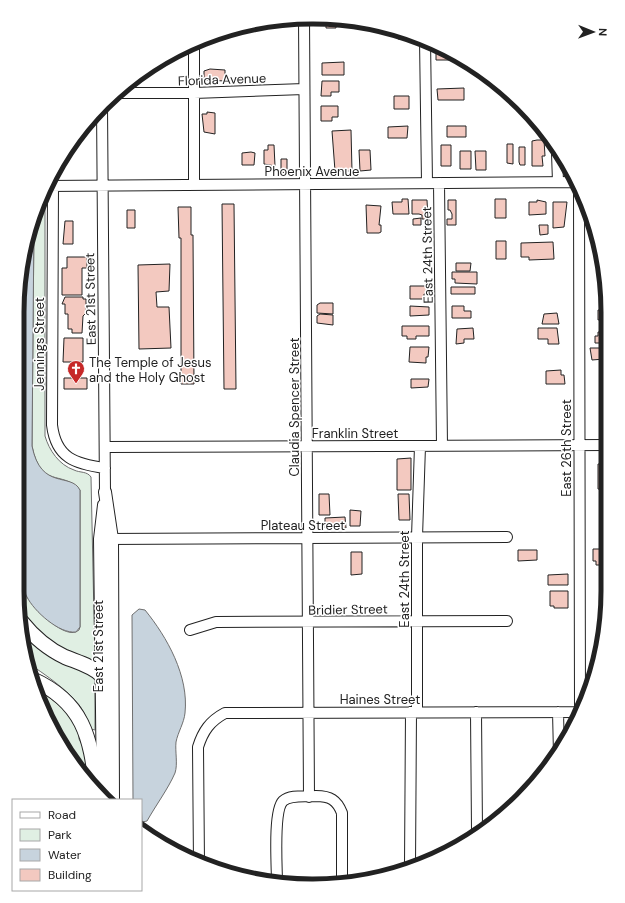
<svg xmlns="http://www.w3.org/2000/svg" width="625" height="903" font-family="'DM Sans',sans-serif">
  <rect width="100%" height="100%" fill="#fff"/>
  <path fill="#e0efe3" stroke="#6f6f6f" d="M43,196H45V436C49,450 59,465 74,470C80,473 87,471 91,477L95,664L60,650L24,618C13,603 17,579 17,561C18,573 20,587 27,597C34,608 66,642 79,630L80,627V490C61,469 41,490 32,446L34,223Z
    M22,629L95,677V730L91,729C89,724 86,717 84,713C77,696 42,672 26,662Z
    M36,687L69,713L79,734V739L87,754L90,781L67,754L54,727L56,724L47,712Z"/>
  <path fill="#c7d3dd" stroke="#6f6f6f" d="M34,223L32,446C41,491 71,472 80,490V627L76,632C59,634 34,611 27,597C23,590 21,583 19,576L23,255Z
    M139,609L145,610C167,637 189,676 185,713C184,723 178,732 176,742C175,752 178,764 175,773C168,789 156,805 147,821L142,822L141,800H133L132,615Z"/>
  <path fill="#f3c9c0" stroke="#222" d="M318,17L336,19V28H326V24H318Z
    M395,30L409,34V39H398V33H395Z
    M228,31V38H208V37Z
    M436,46L456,56V60H436Z
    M344,62V75H322V63Z
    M210,69L225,70V81L204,80V71Z
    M322,81H339V92H331V96H321Z
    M464,88V100H438L437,89Z
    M394,96H409V109H394Z
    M321,106H338V117H332V121H321Z
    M207,112L215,113V134L204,132L202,114H207Z
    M408,126L407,138H388V127Z
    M447,126H466V137H447Z
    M351,130L352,171H335L332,131Z
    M537,140H544L545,156H542L543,166H532V141Z
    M507,144H513V164L507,163Z
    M268,145H274L275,166L264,164V150H268Z
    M441,145H451V166H441Z
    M519,147H525V165H520L519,162Z
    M359,150H370L371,170L360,171Z
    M460,151H471V169H460Z
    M475,151H486V170H476Z
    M251,152L255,153L254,165H242V153Z
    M281,159H287V173L281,172Z
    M402,199H408L409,214H393L392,202H402Z
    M495,199H506V218H495Z
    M412,200H427L428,219H422V215L419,214H412Z
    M448,200H456V225H447V219H452V214L450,210H448Z
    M537,200L546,202V214L529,215V202H537Z
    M553,202H567L564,227L553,228Z
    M222,204H234L236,389H224Z
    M366,205L381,206L379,225H381V232L379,233H367Z
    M178,207H191V235H193L194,384H181V238H179Z
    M127,210H135V228H127Z
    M421,218V225H413V219Z
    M65,221H73V244H63Z
    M539,225H548V234L540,235Z
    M591,229H594L597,241H591Z
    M496,241H506V259H496Z
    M553,242L554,259L529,260V257H521V243Z
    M67,257H87V268H82V295H62V268H67Z
    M456,263H471L470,271H456Z
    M170,264L169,291L156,292L157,307H169L171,348L139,349L138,265Z
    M452,272H477V284L455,283V279H452Z
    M410,286H427V294H424V299H410Z
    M451,287H475V294H451Z
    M65,297H83V299H86V313L83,316L82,333H72V329H68V314H65V304H62Z
    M320,303H333V314L317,313V305Z
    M410,306L429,307V315L410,316Z
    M452,306H464V311H471V318H452Z
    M598,310H603V319L598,320Z
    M557,313L559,324H542L544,314Z
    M320,314L333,315V325L317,323V316Z
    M402,326H429V336H416V339H407V336H402Z
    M473,328L474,339H464V343L456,344L457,329Z
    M538,328H557L559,344H548V339H538Z
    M598,332H604V343H595V336H598Z
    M64,338H83V362H63Z
    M410,347H429L428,357H426V363L409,362Z
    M590,348H604V359L592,360Z
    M561,370V375H564L565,384H546V371Z
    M600,372H604L605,387H600Z
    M64,378H87V389H64Z
    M411,379H429L428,387L411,388Z
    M411,458V490H397V459Z
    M598,464H605L606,490L598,489Z
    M319,494H329L330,515H319Z
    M398,494H409L410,520H399Z
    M350,510L361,511L360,526H350Z
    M345,517L346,528H325V518Z
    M593,549H607V565H596V561H593Z
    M518,550H537V560L518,561Z
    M351,552H362V574L351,575Z
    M568,574V585H548V575Z
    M550,591H568V608H554V606H550Z"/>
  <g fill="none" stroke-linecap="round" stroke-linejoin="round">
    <defs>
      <path id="minor" d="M304,18L309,797
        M425,39L427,183
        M194,43V184
        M116,93H194L304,89
        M102,106L105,492
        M557,153L558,182
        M439,183L442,446
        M579,185L580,712
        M46,186L578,182
        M53,186L52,425C56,458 75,464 105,468
        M105,447L606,445
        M106,539L507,537
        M190,630L216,622L507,621
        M417,712V537L420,446
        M476,712L477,831
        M558,712L559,754
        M199,863L198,747C203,731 210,721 225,713L581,712
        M410,867L411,712
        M277,883C277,867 273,811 283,801C291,794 306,797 316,796C330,796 337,800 342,813V881"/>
      <path id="major" d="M105,492L112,539L113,800
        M103,796L100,539L104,505"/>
      <path id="highway" d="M21,621C33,636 48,649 65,657C77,662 92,666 101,675
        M32,679C83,702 91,737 96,788"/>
    </defs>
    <use href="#minor" stroke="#222" stroke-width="12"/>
    <use href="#major" stroke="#222" stroke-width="14"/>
    <use href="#highway" stroke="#222" stroke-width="16"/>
    <use href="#minor" stroke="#fff" stroke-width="10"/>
    <use href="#major" stroke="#fff" stroke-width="12"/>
    <use href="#highway" stroke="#fff" stroke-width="14"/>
  </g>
  <defs>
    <symbol id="church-pin" viewBox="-11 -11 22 30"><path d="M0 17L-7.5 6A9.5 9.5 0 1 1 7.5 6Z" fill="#c62828" stroke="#fff"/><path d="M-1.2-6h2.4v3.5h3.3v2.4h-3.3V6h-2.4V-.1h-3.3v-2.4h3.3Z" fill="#fff"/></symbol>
  </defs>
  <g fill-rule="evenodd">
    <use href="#church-pin" x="66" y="359" width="20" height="27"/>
  </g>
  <g text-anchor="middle" stroke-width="3" stroke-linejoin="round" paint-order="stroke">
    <g font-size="13" fill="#222" stroke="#fff">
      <text transform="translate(222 79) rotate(-2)" y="5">Florida Avenue</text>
      <text x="312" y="176">Phoenix Avenue</text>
      <text transform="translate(427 255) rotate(-91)" y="5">East 24th Street</text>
      <text transform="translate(90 299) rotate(-91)" y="5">East 21st Street</text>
      <text transform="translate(39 344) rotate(-90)" y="5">Jennings Street</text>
      <text transform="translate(294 407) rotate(-90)" y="5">Claudia Spencer Street</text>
      <text x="355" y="438">Franklin Street</text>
      <text transform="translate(566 448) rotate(-90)" y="5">East 26th Street</text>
      <text x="303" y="530">Plateau Street</text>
      <text transform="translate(404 579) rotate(-90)" y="5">East 24th Street</text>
      <text transform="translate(348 609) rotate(-1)" y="5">Bridier Street</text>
      <text transform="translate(98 646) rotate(-90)" y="5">East 21st Street</text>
      <text x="380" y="704">Haines Street</text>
    </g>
    <g font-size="13" fill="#222" stroke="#fff" text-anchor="start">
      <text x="89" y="367">The Temple of Jesus<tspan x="89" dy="15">and the Holy Ghost</tspan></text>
    </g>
  </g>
  <path d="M0 0H625V903H0ZM312 24H313A288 288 0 0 1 601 312V591A288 288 0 0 1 313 879H312A288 288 0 0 1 24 591V312A288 288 0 0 1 312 24Z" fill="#fff" fill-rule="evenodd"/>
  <path fill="none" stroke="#222" stroke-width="5" d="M312 24H313A288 288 0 0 1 601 312V591A288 288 0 0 1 313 879H312A288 288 0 0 1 24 591V312A288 288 0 0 1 312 24Z"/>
  <rect x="12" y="799" width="130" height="92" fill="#ffffff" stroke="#a7a7a7"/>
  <rect x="20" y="812" width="20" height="6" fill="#ffffff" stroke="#a7a7a7"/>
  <text x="48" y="819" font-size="12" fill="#222222">Road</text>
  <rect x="20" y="829" width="20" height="12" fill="#e0efe3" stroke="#a7a7a7"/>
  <text x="48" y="839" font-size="12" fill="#222222">Park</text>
  <rect x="20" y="849" width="20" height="12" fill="#c7d3dd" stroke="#a7a7a7"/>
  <text x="48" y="859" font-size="12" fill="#222222">Water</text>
  <rect x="20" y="869" width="20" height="12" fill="#f3c9c0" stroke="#a7a7a7"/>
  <text x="48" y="879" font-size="12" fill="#222222">Building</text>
  <g transform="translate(593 32) rotate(91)" stroke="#ffffff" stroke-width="3" paint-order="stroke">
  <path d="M0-3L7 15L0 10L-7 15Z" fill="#222222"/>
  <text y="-6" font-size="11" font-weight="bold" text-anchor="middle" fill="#222222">N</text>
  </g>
</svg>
